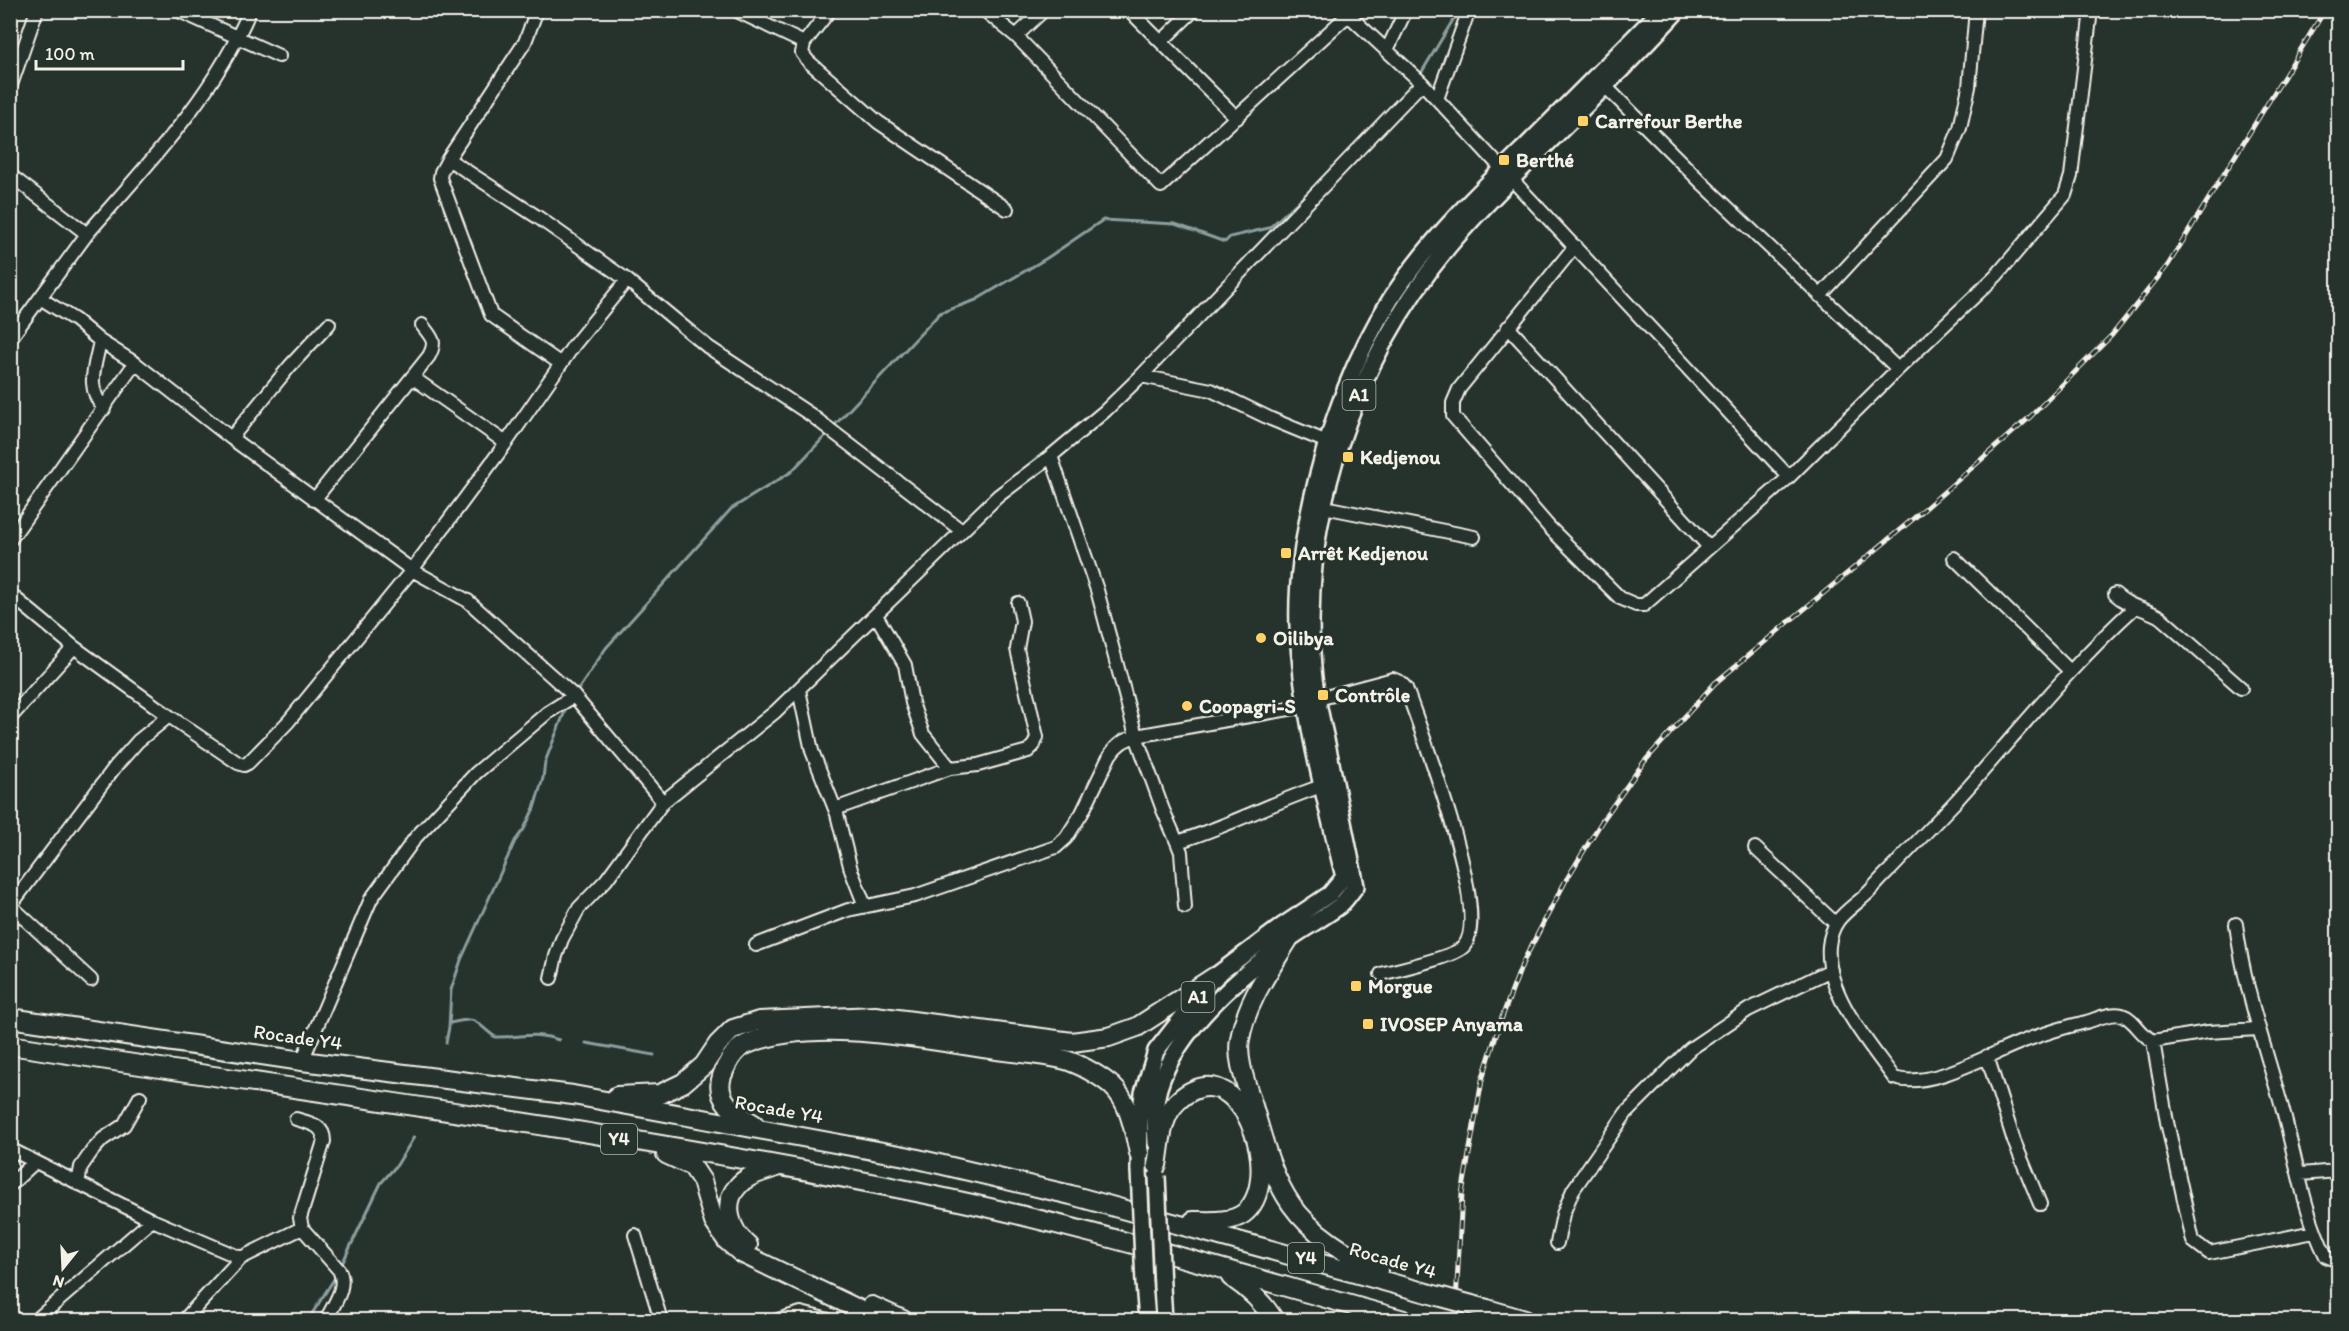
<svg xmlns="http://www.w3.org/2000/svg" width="2349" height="1331" font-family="Itim,sans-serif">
  <rect width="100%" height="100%" fill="#26332d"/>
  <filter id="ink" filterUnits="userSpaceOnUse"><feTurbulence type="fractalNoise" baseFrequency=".0167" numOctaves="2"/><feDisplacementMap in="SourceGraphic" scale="12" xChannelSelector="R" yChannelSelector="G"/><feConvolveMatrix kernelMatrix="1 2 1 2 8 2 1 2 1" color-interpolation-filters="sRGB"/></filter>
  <g filter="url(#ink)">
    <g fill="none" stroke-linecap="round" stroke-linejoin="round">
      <path stroke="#8c9e9e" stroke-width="3" d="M1420,75L1459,10
        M832,428L940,313L976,300L1047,258L1103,220L1175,224L1225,242L1230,237L1269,228L1315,186
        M576,693L606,648L731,509L791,472L828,433
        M450,1023C480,1016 473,1021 495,1037C520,1038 535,1031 559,1040
        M446,1043L449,1027L451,990L461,960L515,841L524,829L534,808L543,778L545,762L567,706
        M586,1043L654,1055
        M340,1268L381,1183L397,1165L414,1137
        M308,1320L336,1276"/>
      <defs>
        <path id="minor" d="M177,10L279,56
          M537,10L525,42L448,159L441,172L440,178L491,315L561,364
          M735,10L804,43
          M830,10L804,43L802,53L808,61L878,122L1007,209
          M984,10L1016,36
          M1044,10L1016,36L1161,186L1348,15
          M1129,10L1237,118
          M1343,10L1422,83L1789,477
          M1161,42L1194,10
          M1387,50L1406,10
          M1605,86L1703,184L1898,369
          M10,88L37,10
          M1437,99L1469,10
          M448,159L539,218L627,280L708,347L811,415L962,531
          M10,175L87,234L40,298L75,320L100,341L135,363L231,438L412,570L468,601L574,696L663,802
          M87,234C147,165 214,96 250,10
          M1575,246L1459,389L1453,403V416L1549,527L1620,598L1636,605H1644L1789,477L1898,369L1996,276L2065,195L2071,176L2091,10
          M1820,296L1947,159L1960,128L1969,87L1976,10
          M1508,327L1709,547
          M10,339L40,298
          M100,341C95,368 85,386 104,409
          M1141,376L1422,83
          M412,377L506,443
          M231,438L290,366L329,324
          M1051,456L1097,590L1136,736L1163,810L1177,842
          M314,500L429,356C437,341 432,338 422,325
          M1324,507L1474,537
          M10,540L135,363
          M1954,558L2070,671
          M10,594L74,647L169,716L138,741L115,767L11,905
          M2115,594C2129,607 2144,608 2160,617L2241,688
          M2134,608C2069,667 2015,736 1956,801C1934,824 1912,847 1890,870C1882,877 1875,886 1868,893C1849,911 1832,917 1829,946C1825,993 1868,1042 1894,1078C1930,1090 1989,1054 2024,1041C2045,1033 2065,1027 2086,1022C2097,1019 2111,1012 2122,1015C2135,1019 2140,1035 2153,1041L2208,1032L2258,1029
          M876,615L905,665L912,703L923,734L950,768
          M799,690L812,751L837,814L851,870L865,906
          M1318,699L1393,679L1400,682L1406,688C1420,729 1494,917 1463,947C1454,957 1396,970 1381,974
          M169,716L238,763L244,765L248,763L288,722L412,570L506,443L574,345L627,280
          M10,718L74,647
          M835,809L950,768L978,765L1028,751L1034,745L1037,737L1017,649L1022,621L1018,603
          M1755,848L1836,924
          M10,905L91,980
          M1185,907L1181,852L1177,842C1227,827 1273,802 1322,786
          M2236,924C2244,989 2266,1049 2283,1111C2296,1159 2304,1213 2326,1256L2338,1261
          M756,945L848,910L915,896L1056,847L1066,838L1082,813L1110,755C1117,744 1124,740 1136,736L1306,706
          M551,978L556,956L562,939L579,908L606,880L663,802L775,712L998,496L1051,456L1105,411L1141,376L1211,390L1271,419L1327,442
          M2153,1041L2167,1122L2193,1241L2209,1253L2314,1232
          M1987,1056L2014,1141L2040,1204
          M302,1061L371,899L416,837L476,773L547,713L574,696
          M296,1119C310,1123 324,1125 324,1141L300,1218L302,1228L339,1270C348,1287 333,1305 326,1320
          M10,1149L152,1220L241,1258
          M2300,1174L2338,1171
          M78,1184L81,1167L92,1151L103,1139L124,1125L140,1097
          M10,1185L35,1162
          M635,1235L661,1320
          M1557,1243L1563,1214L1573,1190L1626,1113L1690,1049L1748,1010L1831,970
          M36,1320L152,1220
          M184,1320L241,1258L302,1228
          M778,1320L801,1313L829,1320"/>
        <path id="major" d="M1156,1143C1155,1125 1154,1105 1159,1088C1176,1031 1241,975 1288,940C1304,928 1322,919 1338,907C1345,902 1350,893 1356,886C1347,840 1337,794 1328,748C1322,722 1315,695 1313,668C1300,517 1353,363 1449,246C1476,214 1506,184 1536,155C1584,107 1633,60 1678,10
          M1139,1170L1140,1120L1143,1093L1156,1051L1214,977L1282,926L1330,894L1344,877C1324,794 1301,712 1298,626C1296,577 1305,526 1317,478C1335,407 1362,337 1405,278C1441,228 1484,187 1527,145C1572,100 1617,55 1661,10
          M1144,1283L1147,1320
          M1162,1286L1164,1320"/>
        <path id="highway" d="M1288,940C1269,971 1246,1003 1240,1039C1236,1060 1247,1086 1253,1106C1263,1139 1271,1175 1291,1204C1312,1234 1346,1254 1378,1270
          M10,1018L302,1061L573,1095L905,1156L1071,1195L1438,1296
          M10,1045C314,1093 619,1131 921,1193C1084,1226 1244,1276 1404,1320
          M617,1096L660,1094L683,1083L704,1065L718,1044L733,1029L759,1021L875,1016L1072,1042L1109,1037L1137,1027L1214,977
          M754,1124C736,1114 714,1100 722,1076C726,1065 734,1050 745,1045C813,1015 926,1040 997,1050C1018,1053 1051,1055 1069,1061C1083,1066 1102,1077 1112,1086C1130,1102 1134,1131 1139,1153
          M666,1154L692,1166L702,1181L714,1222L727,1241L741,1253L881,1320
          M1157,1165C1160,1150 1160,1133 1166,1119C1170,1107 1182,1095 1194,1090C1247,1067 1284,1183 1243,1214C1230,1223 1208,1221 1193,1221
          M748,1245C731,1232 721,1204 738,1186C747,1175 763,1172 776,1167
          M1231,1277C1249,1289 1263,1302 1274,1320
          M872,1306L903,1320
          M1487,1309L1525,1320"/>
      </defs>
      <use href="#minor" stroke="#f4f1e8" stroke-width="16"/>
      <use href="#major" stroke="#f4f1e8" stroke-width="20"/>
      <use href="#highway" stroke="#f4f1e8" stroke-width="22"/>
      <use href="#minor" stroke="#26332d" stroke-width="12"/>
      <use href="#major" stroke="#26332d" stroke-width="15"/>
      <use href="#highway" stroke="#26332d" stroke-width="18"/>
      <defs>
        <path id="rail" d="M1455,1320L1462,1194L1482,1080L1501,1020L1523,962L1565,882L1602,821L1644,762L1715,683L1913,519L2030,417L2112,335L2168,265L2325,10"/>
      </defs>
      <use href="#rail" stroke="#f4f1e8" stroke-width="5"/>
      <use href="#rail" stroke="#26332d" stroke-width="3" stroke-dasharray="9" stroke-linecap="butt"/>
      <defs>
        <path id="major-bridge" d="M1139,1170L1144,1283
          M1157,1176L1162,1286"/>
        <path id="highway-bridge" d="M1438,1296L1487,1309"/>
      </defs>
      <use href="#major-bridge" stroke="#f4f1e8" stroke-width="20" stroke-linecap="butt"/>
      <use href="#highway-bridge" stroke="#f4f1e8" stroke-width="22" stroke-linecap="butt"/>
      <use href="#major-bridge" stroke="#26332d" stroke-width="15"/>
      <use href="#highway-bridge" stroke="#26332d" stroke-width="18"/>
    </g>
  </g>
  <g fill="#ffd166" stroke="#26332d" stroke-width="2">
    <rect x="1577" y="115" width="12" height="12" rx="3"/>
    <rect x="1498" y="154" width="12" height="12" rx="3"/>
    <rect x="1342" y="451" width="12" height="12" rx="3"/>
    <rect x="1280" y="547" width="12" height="12" rx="3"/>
    <circle cx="1261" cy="638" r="6"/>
    <rect x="1317" y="689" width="12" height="12" rx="3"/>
    <circle cx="1187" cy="706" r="6"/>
    <rect x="1350" y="980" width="12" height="12" rx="3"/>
    <rect x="1362" y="1018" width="12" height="12" rx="3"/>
  </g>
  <g text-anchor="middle" stroke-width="6" stroke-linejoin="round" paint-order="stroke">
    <g fill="#26332d" stroke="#b6b8b0" stroke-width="1.5">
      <rect x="1342.5" y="380" width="33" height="30" rx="4.5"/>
      <rect x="1181.5" y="982" width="33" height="30" rx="4.5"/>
      <rect x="601" y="1124" width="36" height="30" rx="4.5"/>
      <rect x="1288" y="1243" width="36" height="30" rx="4.5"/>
    </g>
    <g font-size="18" font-weight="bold" fill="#f4f1e8">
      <text x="1359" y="401">A1</text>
      <text x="1198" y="1003">A1</text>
      <text x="619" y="1145">Y4</text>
      <text x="1306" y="1264">Y4</text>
    </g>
    <g font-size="20" font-weight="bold" fill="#f4f1e8" stroke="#26332d" text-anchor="start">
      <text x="1595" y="128">Carrefour Berthe</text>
      <text x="1516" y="167">Berthé</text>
      <text x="1360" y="464">Kedjenou</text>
      <text x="1298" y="560">Arrêt Kedjenou</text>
      <text x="1273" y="645">Oilibya</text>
      <text x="1335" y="702">Contrôle</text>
      <text x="1199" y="713">Coopagri-S</text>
      <text x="1368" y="993">Morgue</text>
      <text x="1380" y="1031">IVOSEP Anyama</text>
    </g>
    <g font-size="20" fill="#f4f1e8" stroke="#26332d">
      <text transform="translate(298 1037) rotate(8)" y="7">Rocade Y4</text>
      <text transform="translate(779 1109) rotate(10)" y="7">Rocade Y4</text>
      <text transform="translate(1393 1260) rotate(16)" y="7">Rocade Y4</text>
    </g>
  </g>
  <rect width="2349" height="1331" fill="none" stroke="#26332d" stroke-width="36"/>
  <rect x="18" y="18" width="2313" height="1295" fill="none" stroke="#f4f1e8" stroke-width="2" filter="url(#ink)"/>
  <g transform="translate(63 1268) rotate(198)" stroke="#26332d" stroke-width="4.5" paint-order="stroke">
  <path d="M0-4.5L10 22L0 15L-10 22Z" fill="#f4f1e8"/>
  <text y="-9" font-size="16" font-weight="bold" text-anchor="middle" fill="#f4f1e8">N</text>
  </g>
  <path d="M36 60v9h147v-9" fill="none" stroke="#f4f1e8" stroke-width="3"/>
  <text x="45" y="60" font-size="18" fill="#f4f1e8" stroke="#26332d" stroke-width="4.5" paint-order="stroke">100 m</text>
</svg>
